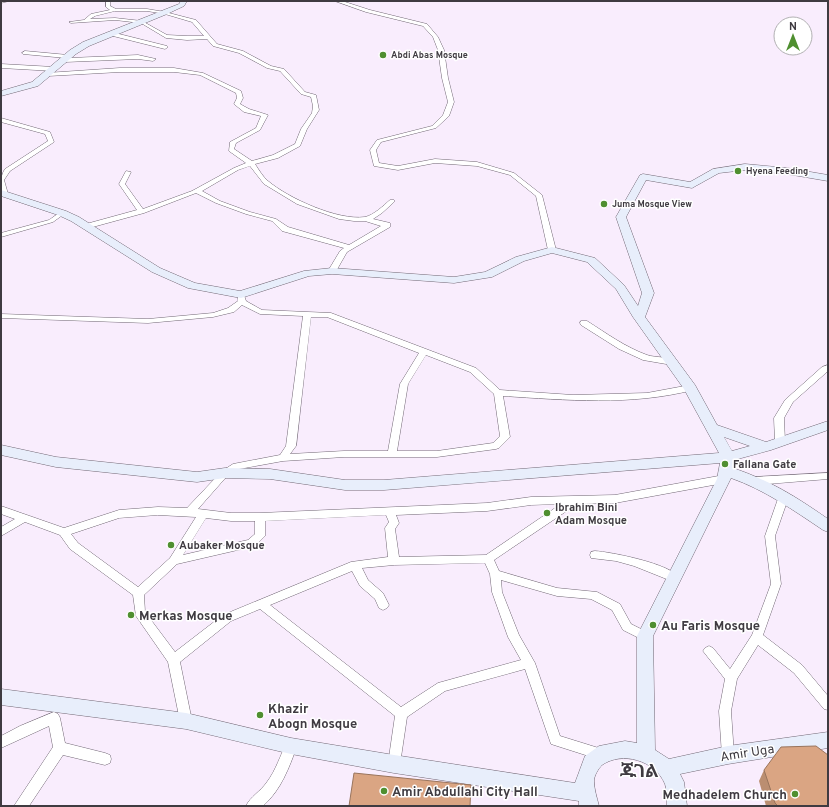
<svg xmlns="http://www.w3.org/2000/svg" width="829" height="807" font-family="Overpass,'Noto Sans Ethiopic',sans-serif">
  <rect width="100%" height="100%" fill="#f9edfd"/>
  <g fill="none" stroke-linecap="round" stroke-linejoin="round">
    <defs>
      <path id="street" d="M1,1H9L1,3Z
        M106,1H110V6L116,9H147L165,12L196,20L217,44L243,51L271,66L284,69L305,92L316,95L319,110L307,129L300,146L278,158L255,164C259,170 263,177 268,181C288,198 338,221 365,217C374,215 383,206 390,200H394V202L382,213L373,219L390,223V227L347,252L335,273H332L328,271L340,251L344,248L282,231L272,221L246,214L216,203L196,193L144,213L89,228H86V224L137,210L119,184L126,171L131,172L125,184L143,209L192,191L234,168L246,163L229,151L230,142L256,128L261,116L244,112L234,104L237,98L236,93L200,75L174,72H120L48,76L46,75V73L120,68H174L203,73L241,91L243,98L240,104L249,109L268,115L260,130L236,143L234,149L252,161L273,155L295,144L301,129L312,113L313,106L311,97L301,94L280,71L267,68L239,53L213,46L207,39L187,40L166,38L141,23L115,20L71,23L69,22L84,20L91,14L110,10L106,7ZM115,11H147L165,14L192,22L204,36H187L167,35L142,21L115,18L90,19L95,16ZM250,166L264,184L297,204L339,219L354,221H365L381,226L349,245L288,227L276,219L250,212L220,201L202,191L238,170Z
        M335,1H342L370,10L427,24L438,37L444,50L448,78L454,102L449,116L436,128L381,142L376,150L379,163L398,166L435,159L477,162L514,173L542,195L556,250L555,252H549L548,250L536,196L510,175L477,166L435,163L398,170L374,166L370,150L377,140L432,126L443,115L448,102L442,78L438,50L433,37L423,26L366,12Z
        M111,32L167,46L168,47L165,49L109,35L108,34Z
        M25,51L68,55L71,57L70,58L138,55L156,59L153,61L138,59L65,62L62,60L66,58L23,54L22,53Z
        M1,64L54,67L57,69L54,71L1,68Z
        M1,118L50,132L54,142L10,171L4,180L8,194L5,196L3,195C0,188 0,176 5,169L48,141L45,134L1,122Z
        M62,211L65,213L64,214L53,222L1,237V233L49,220Z
        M238,295H244L246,301L262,310L331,313L476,368L500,390L573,395L647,393L690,385L693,386L694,388L693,390C631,406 566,400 503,396L510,437L499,448L496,449L437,457H344L283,461L239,469L228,475L198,509L231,513H260L487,503L531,497L615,495L724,475L727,477L729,479L727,481L724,483L615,503L577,504L494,560L499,571L557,588L597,592L620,604L631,624L649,633L651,636L649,639L645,641L623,630L612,610L591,599L557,596L501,580L502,592L519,635L535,663L560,736L605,750L607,754L605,758L601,760L551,744L525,669L445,691L407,717L400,764L399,768L394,770L389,768L388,764L395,716L260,609L231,621L180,662L192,721L190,725L186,727L182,725L180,721L168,662L136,616L133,595L70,549L60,535L25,522L1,536V527L15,519L1,514V506L64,528L119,510L158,507L187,508L222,471L233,464L280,455L286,446L303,316L260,314L242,305L234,312L213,317L148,323L1,318V314L148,319L213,313L228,308L238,301ZM311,317H327L419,353L400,384L388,451H344L290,454L296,446ZM426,355L470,372L494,394L500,436L493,443L437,451H397L408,384ZM561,504L486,555L399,557L395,529L399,523L396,515L487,511L531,505ZM158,515L196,517L170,558L138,587L78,543L71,534L119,518ZM386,515L389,522L385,528L388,557L351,562L223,615L175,652L145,612L144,595L177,564L255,546L265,536V521ZM206,518L231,521H255V534L248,540L183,555ZM485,563L490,574L492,592L508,637L521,660L438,683L401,707L270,605L352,571L360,586L375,599L379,608L383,610L387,608L389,605L383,593L368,580L362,568L394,565Z
        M581,321H587C606,333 625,347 647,355C655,358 670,356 676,362L672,365L643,360L619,349L581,325L580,323Z
        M828,365V371L793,402L784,418L785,442L783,444H777L775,442L774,418L785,400L822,367Z
        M828,473V479L755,485L752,483L750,481L752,479L755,477Z
        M784,492L788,493L789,496L775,536L781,584L763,635L802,665L828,696V710L824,709L794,673L758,645L737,679L731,711L734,755L732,759L728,761L724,759L722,755L719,711L725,679L703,651L705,648L709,646L713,648L730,669L752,635L771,584L765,536L779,496L780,493Z
        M595,551C611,552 672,564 679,578L678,581L674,582L634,566L616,561L591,558L590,555L591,552Z
        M54,712L58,714L60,718L65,743L105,753L110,755L111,759L110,763L105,765L63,755L29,806H14L53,747L49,726L1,748V736L20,726Z
        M291,740L295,742L297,746C289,768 281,790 263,806H246C250,797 261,791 267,782C276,770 280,756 287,742Z"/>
      <path id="secondary" d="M181,1H187L184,6L167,14L89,46L76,54L38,86L1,96V91L32,82L70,50L83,42L179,4Z
        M745,164L787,168L828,175V181L787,174L745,170L719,173L692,188L646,180L626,217L654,293L645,317L695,385L717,425L766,442L828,421V430L771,450L734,460L733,468C771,481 795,496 828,519V532L823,530C793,510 765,490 731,478L653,636L655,750L669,759L728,746L828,732V748L728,764L680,774L684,782L687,806H667C667,799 667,790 665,784C655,760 622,751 602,765C598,769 594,776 594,781C594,789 597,798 599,806H579V801L394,773L291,754L186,729L1,705V689L186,713L291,738L394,755L575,783L585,756L599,746L625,741L637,743V636L717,479L720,463L384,490H345L270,479L225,478L197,482L56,467L1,455V445L56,457L197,472L225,468L270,469L345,480H384L719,453L684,389L633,317L616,289L587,262L552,253L524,261L492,277L454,283L332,274L309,276L241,298L188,288L152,272L71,221L58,215L1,196V190L66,211L79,217L160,268L195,283L240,291L304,271L332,268L454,277L485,272L516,257L552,247L595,258L624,285L638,306L642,293L616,217L640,175L643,174L690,182L713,169ZM724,437L750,446L732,451Z"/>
    </defs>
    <use href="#street" stroke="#726875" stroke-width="1"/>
    <use href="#secondary" stroke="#726875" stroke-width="1"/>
    <use href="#street" fill="#fff" fill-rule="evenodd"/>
    <use href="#secondary" fill="#e8eefb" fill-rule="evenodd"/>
  </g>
  <path fill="#bb8e71" d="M764,770L828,806H766L759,781Z"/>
  <path fill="#daa583" stroke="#99745c" d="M816,746L828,755V806H778L775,803L764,770L781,747Z
    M354,773L471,785L470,806H349Z"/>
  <g fill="#4f8f30" stroke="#fff" stroke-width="1.5">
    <circle cx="383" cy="55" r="4"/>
    <circle cx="738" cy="171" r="4"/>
    <circle cx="604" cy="204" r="4"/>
    <circle cx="725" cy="464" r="4"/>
    <circle cx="547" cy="513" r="4"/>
    <circle cx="171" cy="545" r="4"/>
    <circle cx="131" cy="615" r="4"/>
    <circle cx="653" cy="625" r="4"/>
    <circle cx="260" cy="715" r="4"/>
    <circle cx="384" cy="791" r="4"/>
    <circle cx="795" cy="794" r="4"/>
  </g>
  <g text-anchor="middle" stroke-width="3" stroke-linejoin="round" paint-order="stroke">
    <g font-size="9" font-weight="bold" fill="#3f3b41" stroke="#fff" text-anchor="start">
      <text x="391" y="58">Abdi Abas Mosque</text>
      <text x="746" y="174">Hyena Feeding</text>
      <text x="612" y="207">Juma Mosque View</text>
    </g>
    <g font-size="11" font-weight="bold" fill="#3f3b41" stroke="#fff" text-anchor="start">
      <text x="733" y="468">Fallana Gate</text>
      <text x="555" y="511">Ibrahim Bini<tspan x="555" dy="13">Adam Mosque</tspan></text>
      <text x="179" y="549">Aubaker Mosque</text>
    </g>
    <g font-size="13" font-weight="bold" fill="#3f3b41" stroke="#fff" text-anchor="start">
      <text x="139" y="620">Merkas Mosque</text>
      <text x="661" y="630">Au Faris Mosque</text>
      <text x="268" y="713">Khazir<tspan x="268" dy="15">Abogn Mosque</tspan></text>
      <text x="392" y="796">Amir Abdullahi City Hall</text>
      <text x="787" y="799" text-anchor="end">Medhadelem Church</text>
    </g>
    <g font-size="13" fill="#3f3b41" stroke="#fff">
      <text transform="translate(747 752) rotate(-9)" y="5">Amir Uga</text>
    </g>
    <g font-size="18" font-weight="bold" fill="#3f3b41" stroke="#fff">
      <text x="639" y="777">ጁገል</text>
    </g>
  </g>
  <rect width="829" height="807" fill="none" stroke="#3f3b41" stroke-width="4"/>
  <g transform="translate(793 36)"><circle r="19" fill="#ffffff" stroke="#b2b1b3"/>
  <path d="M0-3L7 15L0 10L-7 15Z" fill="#4f8f30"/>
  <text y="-6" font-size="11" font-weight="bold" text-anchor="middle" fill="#3f3b41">N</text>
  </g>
</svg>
